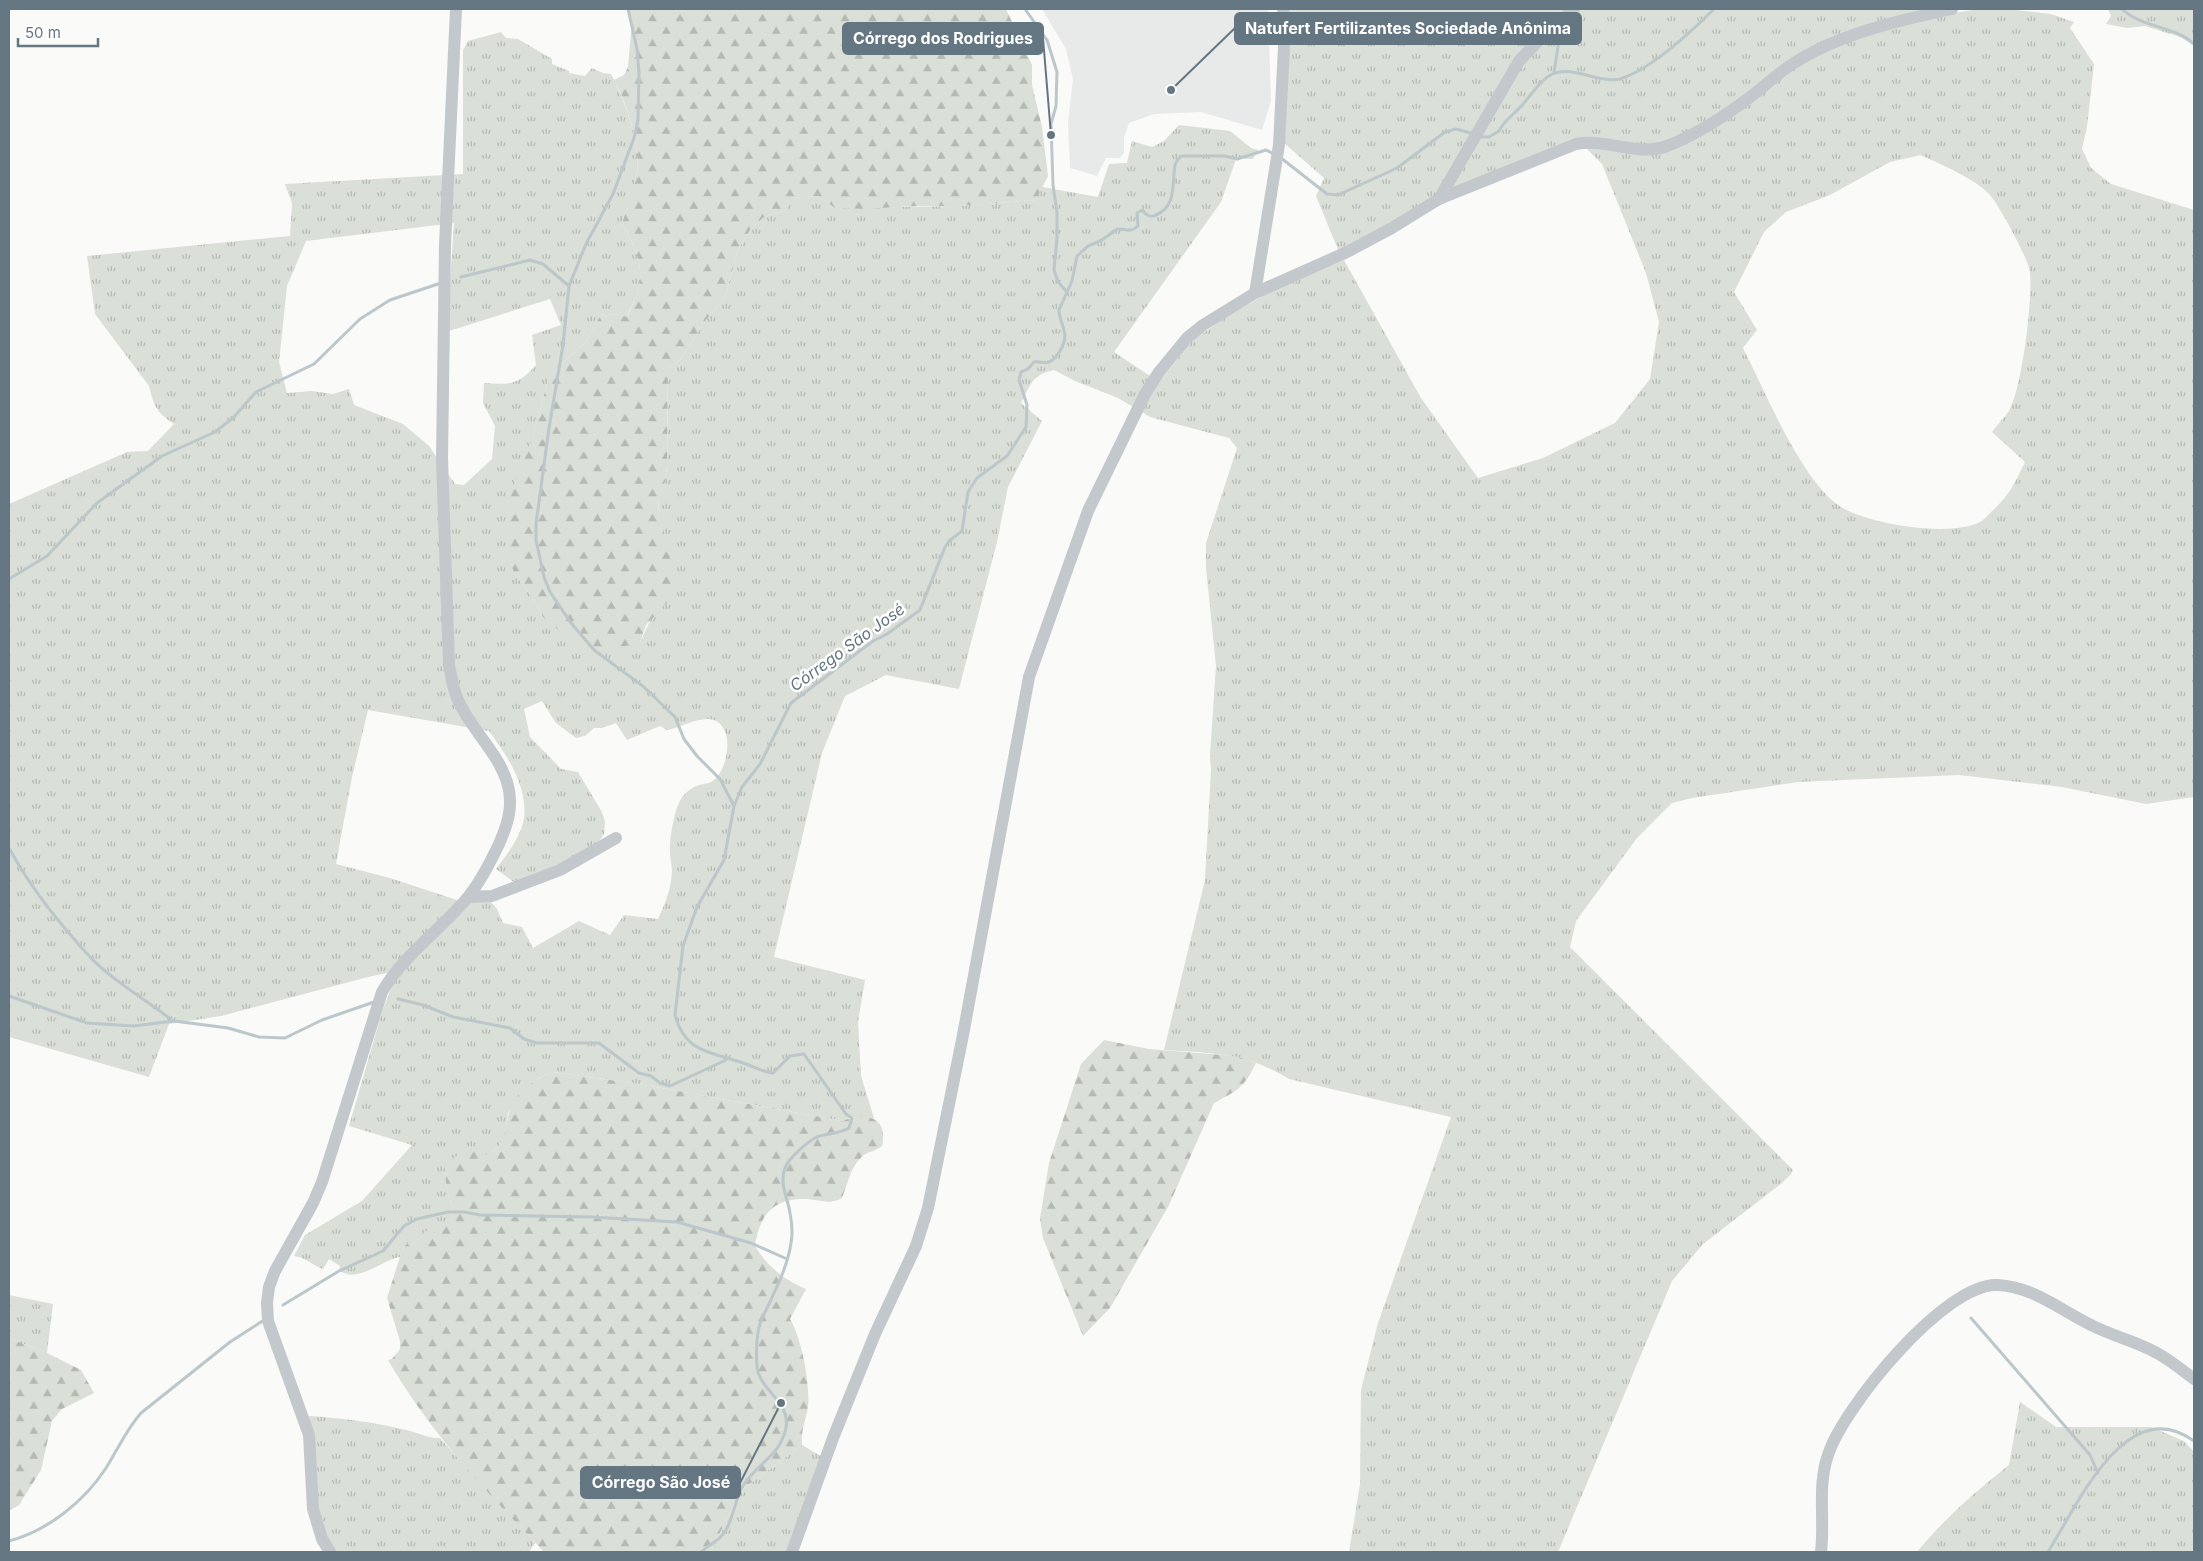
<svg xmlns="http://www.w3.org/2000/svg" width="2203" height="1561" font-family="Inter,sans-serif">
  <defs>
    <pattern id="grass-tufts" width="24" height="20" patternUnits="userSpaceOnUse" patternTransform="scale(1.25)"><rect width="24" height="20" fill="#dadfd7"/><path d="M3 7l-1-3M5 7V3M7 7l1-3M15 17l-1-3M17 17v-4M19 17l1-3" fill="none" stroke="#b4b9b4"/></pattern>
    <pattern id="forest-firs" width="22" height="20" patternUnits="userSpaceOnUse" patternTransform="scale(1.25)"><rect width="22" height="20" fill="#dadfd7"/><path d="M5 1l3.5 6h-7zM16 11l3.5 6h-7z" fill="#b4b9b4"/></pattern>
  </defs>
  <rect width="100%" height="100%" fill="#fafaf8"/>
  <path fill="#e8e9e9" d="M1042,9H1268L1271,101L1262,130L1201,112L1154,114L1129,123L1124,138V153L1120,158H1106L1097,176L1070,168L1068,123L1073,79L1066,49Z"/>
  <path fill="url(#grass-tufts)" fill-rule="evenodd" d="M1282,9H1925L1941,15L1979,9H2007L2051,14L2074,22L2070,28L2094,64L2087,127L2082,149L2091,168L2111,184L2194,210V797L2146,804L2062,787L1959,775L1798,782L1692,798L1672,803L1637,838L1576,921L1570,947L1793,1170L1792,1173L1782,1183L1703,1244L1672,1281L1558,1552H1349L1360,1484L1361,1390L1378,1323L1451,1117L1289,1079C1247,1053 1212,1053 1164,1050L1205,880L1211,770L1210,755L1216,666L1206,568V543L1237,448L1229,438L1150,417L1118,398L1075,381L1054,370C1032,375 1031,384 1021,403L1042,421L1008,487L997,542L959,689L886,675L845,696L822,753L774,957L865,980L858,1022L861,1076L874,1118L853,1117L843,1121L639,1084L552,1072L538,1079L521,1092L508,1113L505,1136L498,1147L487,1156L481,1152L461,1153L445,1167L446,1186L454,1213L451,1219L403,1247L400,1257C383,1259 357,1285 339,1270L340,1266L329,1259L323,1269C312,1265 307,1258 294,1256L305,1235L362,1201L412,1145L349,1126L382,1012L398,971L372,976L221,1016L169,1024L149,1077L9,1037V504L127,452L148,451L174,424C156,412 154,406 149,386L95,314L87,256L290,236L292,203L285,184L463,174V50L468,41L501,32L506,38L518,39L552,59V64L569,71V73L585,76L592,68L603,73L611,74C624,98 641,144 637,171C635,189 627,207 622,224C635,243 646,272 637,295C634,303 629,308 628,317L616,314L600,316L585,343L560,365L548,380L532,441L525,459L514,573L531,595L543,617L640,642L651,619L666,543L658,514L659,496L665,482L667,466L668,368L680,360L706,320L725,297L738,250L750,230L764,217L786,210L791,198L818,196L835,208L960,206L1036,200L1042,187L1098,197L1109,164L1127,163L1132,141L1152,147L1164,141L1179,125L1230,131L1251,148L1258,150L1253,159H1236L1221,202L1114,352L1159,382L1193,340L1226,317L1268,293L1344,260L1421,398L1478,478L1543,458L1615,423L1650,379L1659,322L1646,273L1602,164L1576,138L1339,252L1316,196L1324,178L1276,136ZM1921,155C1940,164 1976,179 1990,195C2000,207 2028,258 2030,272C2033,298 2022,390 2009,411C2004,418 1997,425 1992,432L2025,462C2015,483 2009,496 1991,512C1988,515 1984,520 1980,522C1950,538 1859,524 1834,502C1797,470 1766,393 1743,348L1757,330L1734,292L1764,232L1786,212L1830,195L1890,162ZM454,223L449,299V331L550,299L561,325L532,335L536,365C518,385 510,385 484,383L483,403L495,426L492,459L464,485L455,484L429,446L403,424L354,405L349,389L333,394L311,391L287,393L279,362L287,286L306,241ZM542,701L556,723L576,738L585,736L594,728H602L616,723L627,740L660,726L667,730C687,726 716,705 726,734C730,748 725,774 711,782C707,784 701,784 696,786C686,791 680,798 677,808C674,815 670,838 670,845C669,854 672,863 672,872C671,889 665,904 658,919L624,915L610,935L579,921L533,948L522,927L503,923L497,909L486,896L466,903L390,878L336,864L352,777L368,710L489,731C507,755 528,787 524,818C521,837 507,854 496,869L515,883L593,850L604,834L605,822L602,812L578,772L561,769L530,737L524,709Z
    M2108,9H2194V46L2180,37L2145,26L2127,28L2106,24L2111,16Z
    M9,1295L53,1304L47,1353L9,1338Z
    M2020,1402L2056,1427H2151L2184,1441L2194,1452V1552H1917C1944,1519 1976,1491 2009,1465Z
    M309,1416C341,1418 374,1422 406,1430C417,1432 429,1439 440,1438L535,1543L529,1552H325L320,1544Z
    M802,1445L824,1458L789,1552H711L726,1520L743,1489Z"/>
  <path fill="url(#forest-firs)" d="M628,9H1006L1032,65V85L1042,127L1048,176L1036,200L960,206H919L861,209L835,208L818,196L792,198L786,210L764,217L750,230L738,250L725,297L706,320L680,360L668,368L667,466L665,482L659,496L658,514L677,576L676,588L672,597L646,625L640,642L634,645L604,648L581,645L567,637L543,617L531,595L514,573L506,547L507,511L515,481L532,441L548,380L560,365L585,343L600,316L616,314L628,317C630,308 634,303 637,295C646,272 635,243 622,224C627,207 633,190 637,172C641,149 626,100 614,80L624,75L628,67L632,21Z
    M1104,1040L1149,1049L1235,1056L1256,1063C1243,1089 1238,1090 1214,1103L1169,1205L1110,1308L1083,1336L1043,1238L1040,1219L1049,1163L1081,1064Z
    M552,1072L639,1084L843,1121C865,1111 889,1117 882,1146C876,1151 870,1151 864,1155C850,1166 848,1184 842,1198C831,1205 819,1200 807,1199C773,1198 760,1214 755,1246C768,1267 783,1279 806,1289L790,1319C802,1339 810,1383 808,1406C806,1422 801,1427 802,1445L743,1489L726,1520L711,1552H544C486,1491 431,1434 388,1360L392,1359L400,1349V1341L387,1298L403,1247L421,1234L450,1219L454,1213L446,1186L445,1167C456,1154 470,1144 487,1155C512,1142 502,1121 514,1101C522,1087 538,1079 552,1072Z
    M9,1338L47,1353L81,1370L94,1393L62,1409L52,1421L41,1470L19,1505L9,1511Z"/>
  <g fill="none" stroke-linecap="round" stroke-linejoin="round">
    <path stroke="#bbc7cb" stroke-width="3" d="M628,9L637,49L639,73L638,120L634,138L613,194L586,244L569,286L563,345L549,428L536,524V540L544,577L550,592L571,623L594,650L644,687L675,717L684,739L697,756L720,779L734,806
      M1025,9L1047,40L1057,72L1056,106L1051,124L1053,185L1057,213V238L1054,270L1058,282L1067,292
      M2122,9C2142,28 2173,25 2194,44
      M1554,72L1560,34
      M1480,137H1489L1499,131C1504,120 1516,113 1524,103C1549,72 1552,65 1594,77C1602,79 1612,81 1620,79C1652,69 1690,33 1714,9
      M1281,158L1327,194L1338,195L1397,168L1445,132L1456,129L1474,134
      M461,277L530,260L543,264L569,286
      M9,579L47,556L97,503L162,456L215,432L233,418L256,392L314,364L360,319L390,300L441,283
      M9,848C32,890 59,923 91,958C114,982 147,1000 173,1021
      M9,996L87,1023L133,1026L174,1021L228,1028L259,1037L285,1038L322,1020L374,1002
      M398,999L423,1005L453,1017L510,1028L524,1039L537,1043H599L639,1073L651,1076L660,1083L670,1086L726,1060
      M283,1305L339,1271L383,1251L404,1226L417,1219L448,1212H464L480,1215L591,1217L677,1222L751,1243L787,1259
      M1971,1318L2090,1455L2098,1473
      M9,1541C47,1531 84,1502 106,1468C118,1449 126,1430 141,1413L230,1342L264,1320
      M701,1552C710,1543 718,1543 726,1530C734,1516 735,1498 744,1484C759,1462 780,1456 786,1428C791,1401 759,1391 757,1366C756,1351 756,1334 761,1321C763,1315 767,1309 769,1304C778,1285 788,1264 791,1243C793,1233 792,1223 790,1213C788,1199 779,1183 785,1168C788,1159 808,1141 817,1137C828,1133 839,1134 849,1128L852,1118L846,1114L804,1054L790,1056L773,1073C762,1072 753,1066 743,1063C713,1052 685,1054 675,1015L683,946L697,907L724,860L734,806L742,787L760,764L791,703L873,641L887,634L920,610L945,547L949,541L962,531L968,492L977,478L1007,456L1026,427L1027,405L1019,380L1021,372L1028,369L1034,362C1039,361 1044,364 1049,362C1054,360 1057,356 1060,351C1071,332 1060,327 1059,310L1072,281L1077,256L1088,246L1102,240L1117,229C1126,228 1129,234 1138,226L1137,213L1142,210C1146,215 1150,218 1156,215C1177,207 1172,182 1175,165C1177,160 1178,158 1182,156H1225L1237,159L1266,150L1274,154
      M2048,1552C2076,1508 2126,1391 2194,1441"/>
    <path stroke="#c3c8cc" stroke-width="12" d="M1439,199L1519,61L1538,41L1574,9
      M1255,293L1279,145L1284,47L1283,9
      M468,897L492,896L560,870L616,838
      M330,1552L322,1539L313,1509L309,1435L268,1321L267,1303L269,1287L275,1271L313,1203L322,1182L382,992C404,954 441,930 468,897C481,881 490,863 499,844C508,824 514,804 507,782C498,754 476,734 462,708C454,695 452,680 449,665L442,458L445,245L456,9
      M792,1552L833,1438L875,1334L916,1246L928,1208L963,1035L1029,677L1088,511L1145,394L1159,372L1187,338L1203,325L1255,293L1347,252L1392,228L1439,199L1576,144C1607,138 1636,157 1667,146C1699,134 1731,112 1758,91C1770,81 1781,71 1794,63C1839,34 1900,20 1952,9
      M1821,1552C1825,1520 1817,1486 1828,1455C1843,1408 1945,1282 1998,1285C2034,1287 2060,1310 2091,1325C2112,1336 2136,1341 2157,1353C2170,1360 2182,1370 2194,1379"/>
  </g>
  <g text-anchor="middle" stroke-width="5" stroke-linejoin="round" paint-order="stroke">
    <g font-size="16" font-style="italic" fill="#60757c" stroke="#fff">
      <text transform="translate(847 647) rotate(-36)" y="6">Córrego São José</text>
    </g>
  </g>
  <path fill="none" stroke="#657683" stroke-width="2" d="M1171 90L1235 28M1051 135L1043 38M781 1403L740 1483"/>
  <g fill="#657683" stroke="#fff" stroke-width="2">
    <circle cx="1171" cy="90" r="5"/>
    <circle cx="1051" cy="135" r="5"/>
    <circle cx="781" cy="1403" r="5"/>
  </g>
  <g fill="#657683" stroke="#657683" stroke-width="2">
    <rect x="1235" y="13" width="346" height="31" rx="5"/>
    <rect x="843" y="23" width="200" height="31" rx="5"/>
    <rect x="581" y="1467" width="159" height="31" rx="5"/>
  </g>
  <g font-size="16" text-anchor="middle" font-weight="bold" fill="#fff">
    <text x="1408" y="34">Natufert Fertilizantes Sociedade Anônima</text>
    <text x="943" y="44">Córrego dos Rodrigues</text>
    <text x="661" y="1488">Córrego São José</text>
  </g>
  <rect width="2203" height="1561" fill="none" stroke="#657683" stroke-width="20"/>
  <path d="M18 38v8h80v-8" fill="none" stroke="#657683" stroke-width="2.5"/>
  <text x="25" y="38" font-size="15" fill="#657683" stroke="#ffffff" stroke-width="4" paint-order="stroke">50 m</text>
</svg>
